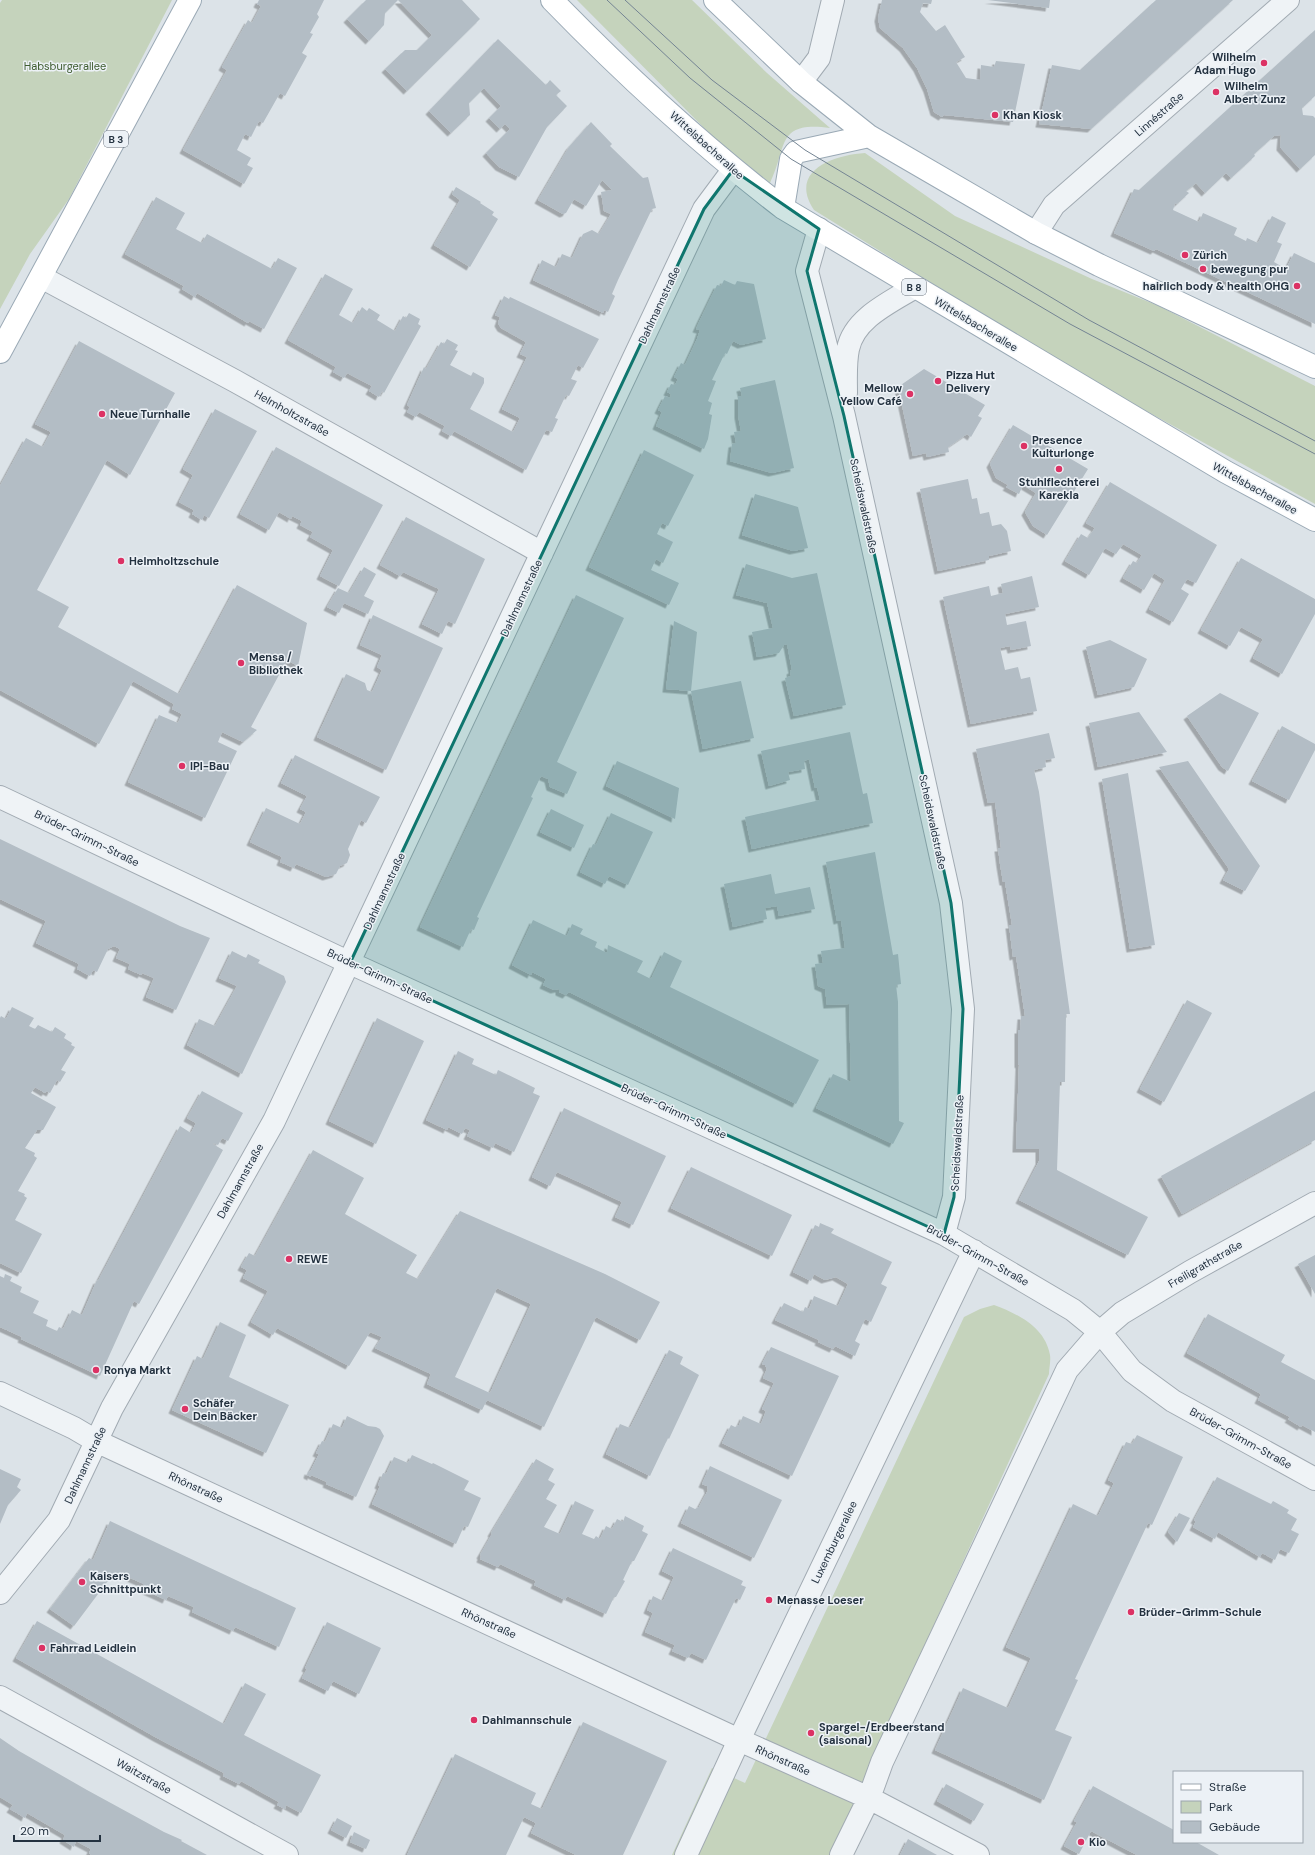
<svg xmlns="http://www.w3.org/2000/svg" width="1315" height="1855" font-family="'DM Sans',sans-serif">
  <defs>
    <filter id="shadow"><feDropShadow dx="-3.5" dy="3.5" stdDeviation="0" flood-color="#0004"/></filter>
  </defs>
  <rect width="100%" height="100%" fill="#dce3e8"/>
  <path fill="#c5d3bc" d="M2,0H172L69,199L30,254L0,309V3Z
    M577,0H692L767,73L830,128C775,121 788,147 770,183L715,139Z
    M865,153L955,216L1092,279L1159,306L1315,386V504L1068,368L814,210C788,171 833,155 865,153Z
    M994,1305C1018,1314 1045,1327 1050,1355C1051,1361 1049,1368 1049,1374L877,1749L834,1855H672L712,1768L745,1783L964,1317L980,1309Z"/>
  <path fill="#b3bdc5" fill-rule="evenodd" filter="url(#shadow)" d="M259,0H324L317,14L319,17L310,33L313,34L302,53L307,56L285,96L280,93L263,123L259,121L251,137L245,134L237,150L251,158L247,165L253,168L244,184L183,150L227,70L222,67L248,20L252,23L261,6L257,4Z
    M366,0H462L480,19L407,91L385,69L405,50H417L432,35L398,0L385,13L384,25L369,41L347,19Z
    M882,0H932L931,4L923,3L920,12L936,31L945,25L965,57L956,62L966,78L980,80L981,65L994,67L996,61L1025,64L1013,122L944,115L942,117L934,112L927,89L917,68L903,48L880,28L878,18Z
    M988,0H1050L1049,8Z
    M1156,0H1233L1091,129L1039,124L1052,65L1080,70Z
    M1315,30V96L1302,108L1303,115L1313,116L1315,118V155L1300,169L1280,147L1281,135L1274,136L1254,154L1255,156L1231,178L1226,173L1205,193L1196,183L1186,191L1189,193L1177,204L1175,203L1173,210L1199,222L1203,213L1237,228L1234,235L1246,241L1247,238L1258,243L1272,216L1286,223L1277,242L1282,244L1274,262L1286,269L1294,253L1315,263V324L1156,249L1154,251L1114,233L1134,189L1139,190Z
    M498,39L546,85L550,80L561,91L556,95L567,106L547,127L519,177L499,167L486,153L510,129L505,124L500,129L489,118L501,106L484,88L469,103L470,115L451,133L429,111Z
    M591,122L612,144L610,146L643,178L648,177L656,208L652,209L618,280L612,294L615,296L608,312L604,310L603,313L533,280L542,260L556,267L562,254L572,258L583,234L592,230L599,234L611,214L604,211L601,192L612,190L602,180L586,206L574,199L566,213L563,214L538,200L569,147Z
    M456,187L481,202L480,203L494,212L492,215L498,219L470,267L434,245L460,200L452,194Z
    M156,197L185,213L176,229L202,243L207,234L272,269L278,258L297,268L264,329L249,321L248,323L197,293L195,297L182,289L184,286L125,254Z
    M325,274L353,289L339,315L353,323L362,307L367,311L369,308L380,315L377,320L395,331L403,316L406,318L409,313L420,319L418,324L421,326L384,393L382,391L379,397L369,391L372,386L347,373L344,378L333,372L336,367L288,340Z
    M724,280L735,285L737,281L754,284L766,339L741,345L733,341L727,354L725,353L712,380L716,381L708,401L712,403L709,414L712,415L708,439L704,449L656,426L662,412L658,410L665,396L670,398L671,394L667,392L671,384L675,385L678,379L674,377L681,363L685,365L697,339L700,330L696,329L700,320L717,285L721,286Z
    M504,296L509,299L510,297L599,339L583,368L578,365L571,379L577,381L569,396L566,395L555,418L558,419L552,432L546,430L526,470L454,431L451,436L442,431L445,426L419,412L416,417L407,412L410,407L407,405L424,367L426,369L441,342L444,344L447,339L458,345L455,350L458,351L450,365L471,376L473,372L484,378V383L470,409L513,432L520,418L502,409L527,357L520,354L526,342L501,328L498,323L500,317L495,315Z
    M79,341L175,393L130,475L107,460L37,590L69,607L58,627L179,694L237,585L307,623L298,666L287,660L251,727L257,730L243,742L222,732L218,742L237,751L205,818L128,782L159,715L178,723L182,714L172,709L174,704L133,681L99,744L0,690V486L26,438L43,447L51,432L35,424Z
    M924,369L985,405L978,416L982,418L971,437L967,434L948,447L949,452L927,457L926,453L913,456L898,387Z
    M775,380L794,468L772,473L730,461L732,444L736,443L734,432L741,431L738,415V396H742L740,388Z
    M215,409L257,431L209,518L204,515L202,520L192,514L194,510L179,502L193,475L183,469Z
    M1013,425L1088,469L1047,535L1033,526L1025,512L1036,493L1023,485L1019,494L1006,487L1008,485L996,478L990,464Z
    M276,447L383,505L339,586L320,576L333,550L310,537L313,532L300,525L302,521L292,516L291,519L279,512L269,530L240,514Z
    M644,450L694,475L668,526L662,523L657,534L673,542L663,563L656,559L651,570L679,583L669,605L589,567Z
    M968,479L972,499L977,498L980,514L989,512L992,526L1001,524L1007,531L1011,551L989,556V560L938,571L920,489Z
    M1110,482L1217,545L1196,583L1187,579L1181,589L1189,594L1173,622L1149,609L1165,580L1154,573L1144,590L1123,578L1133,561L1137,563L1142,555L1123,544L1116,554L1105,548L1089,575L1065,561L1081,534L1088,538L1095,528L1086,523Z
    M755,494L798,507L808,548L793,551L742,535Z
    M406,517L485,559L455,624L448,621L442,634L422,624L439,589L403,572L400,576L380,565Z
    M1241,558L1315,599V614L1282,674L1253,658L1263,639L1241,627L1230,646L1201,630Z
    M746,564L792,578L817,573L846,705L794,716L785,678L791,676L790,671L792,670L787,644L784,645L779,653L757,657L752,632L773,628L767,603L736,595Z
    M364,567L376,574L364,596L374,601L368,614L344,603L339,613L327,607L338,588L349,593Z
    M1032,576L1039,607L1005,614L1007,625L1026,621L1031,646L1011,650L1010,646L1000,648L1005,670L1018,667L1021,679L1030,677L1037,711L971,724L943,597L989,586L991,596L1003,593L1001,584Z
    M576,595L624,618L557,762L577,772L567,794L550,787L548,779L541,776L531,797L533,798L477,917L479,918L474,930L471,929L463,947L420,927Z
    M373,615L443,648L386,770L317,737L346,674L365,683L367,690L372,692L382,670L377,667L382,655L360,645Z
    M674,621L697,632L691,691L666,689Z
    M1110,640L1147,659L1134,687L1098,695L1086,647Z
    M741,681L754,738L703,749L691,691Z
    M1220,693L1259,713L1228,771L1222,767L1187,716Z
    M1139,712L1167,752L1098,767L1089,723Z
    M1282,726L1315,744V750L1289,800L1252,781Z
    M850,732L863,794L867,793L873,823L752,849L745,817L820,800L817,787L815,788L809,759L804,761L805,769L788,772L790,780L769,786L761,751Z
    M1049,733L1055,758L1045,760L1046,767L1034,770L1039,792L1070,1014H1066L1065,1082H1060L1057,1170L1148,1217L1128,1255L1019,1200L1039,1161V1149H1016L1019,1065L1018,1064V1030H1020L1021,1016H1025L1016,956L1013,957L1009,925H1012L1005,882H1003L1000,864L998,848H1001L995,802L988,803L976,749Z
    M295,755L380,797L366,823L361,820L348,849L350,855L347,863L340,866L336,874L326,877L296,864L294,868L280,862L282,857L250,842L266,808L300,824L306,812L300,809L307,796L281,783Z
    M617,761L679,788L675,819L606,786Z
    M1188,761L1260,866L1245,891L1223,880L1229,869L1159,767Z
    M1128,773L1155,945L1130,949L1102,779Z
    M551,809L584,825L574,848L540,832Z
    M611,813L653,832L628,885L609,876L605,884L580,872L593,844L596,845Z
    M0,839L180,926L210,938L176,1010L146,997L154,978L142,973L141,975L128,969L130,964L116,958L120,949L114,946L108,949L97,972L93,970L90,976L77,969L79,964L36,943L46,921L0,899Z
    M875,852L893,955L898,954L901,984L896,985L898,1002L899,1121L904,1123L893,1144L816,1108L833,1074L851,1082L849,1004L827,1005L825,989L818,986L815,964L823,963L821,951L845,948L841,920L837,921L826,862Z
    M771,874L775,894L810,887L815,909L779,916L777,906L765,908L767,919L733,927L724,884Z
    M533,920L567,936L572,924L583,929L580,934L597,942L595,947L607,953L608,945L643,961L637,972L651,979L664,952L682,961L670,987L819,1060L796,1104L569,992L566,995L559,992V989L554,990L543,985L546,979L532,972L531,975L512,965Z
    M232,951L246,958L248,954L260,960L258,963L284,976L286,982L242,1074L187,1045L199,1019L215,1026L237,986L219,978Z
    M1187,1000L1212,1013L1164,1102L1140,1089Z
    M12,1007L34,1018L29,1026L35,1029L38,1025L52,1032L55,1027L66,1034L64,1038L72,1043L71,1045L75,1047L61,1070L66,1072L60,1082L57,1080L50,1093L46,1091L45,1093L35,1087L31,1093L56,1107L43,1130H37L25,1148L35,1153L34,1156L37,1158L18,1191L25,1194L24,1196L27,1198L15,1220L42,1234L21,1273L0,1263V1018L1,1016L6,1019Z
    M377,1018L424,1041L376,1144L329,1121Z
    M458,1051L474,1059L472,1064L496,1075L498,1070L535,1088L533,1093L540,1096L514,1152L495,1143L493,1148L467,1136L470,1130L465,1128L462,1134L448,1127L447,1130L426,1120Z
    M202,1091L243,1113L228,1141L222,1138L218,1145L213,1143V1144L223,1150L139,1304L134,1301L100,1376L21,1339L22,1337L0,1327V1276L4,1278L5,1274L12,1277L10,1281L22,1287L20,1292L39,1301L33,1313L48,1320L46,1326L57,1331L59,1327L63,1329L72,1310L82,1315L97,1280L98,1281L180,1126L191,1133L196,1123L187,1118Z
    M1315,1091V1140L1182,1214L1161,1176Z
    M564,1108L666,1156L633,1225L615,1217L622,1202L590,1187L557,1172L550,1186L532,1177Z
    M313,1150L364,1178L345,1214L417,1255L406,1273L418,1279L460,1211L605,1274L660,1302L640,1340L596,1317L544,1427L487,1400L482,1410L427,1384L431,1374L375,1348L382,1337L370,1332L349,1366L277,1328L273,1335L251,1322L268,1291L243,1278L247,1270L241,1267L249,1253L255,1256ZM497,1288L531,1304L490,1393L455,1377Z
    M691,1167L792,1215L772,1256L671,1208Z
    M820,1223L834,1229L831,1233L892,1262L881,1284L887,1287L871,1322L865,1319L855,1341L860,1344L855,1356L835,1346L833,1349L818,1342L819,1340L775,1320L784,1303L803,1312L805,1307L809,1309L814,1296L838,1306L848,1284L836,1277L825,1280L814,1274L811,1281L793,1272L815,1225L819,1227Z
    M1315,1255V1294L1298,1264Z
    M1208,1314L1285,1355L1281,1362L1315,1380V1432L1302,1425L1301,1427L1288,1419L1290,1417L1258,1400L1261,1394L1187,1353Z
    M220,1322L246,1335L229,1377L289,1405L266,1453L172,1410L197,1356L203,1359Z
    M771,1347L839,1376L792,1476L722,1443L731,1425L735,1427L739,1425L743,1416L761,1424L766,1411L762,1409L774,1383L763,1378L767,1369L765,1365L762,1364Z
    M669,1350L683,1357L680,1364L699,1375L669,1439L668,1438L650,1476L606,1454L620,1424L630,1428Z
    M347,1416L368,1426L376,1427L380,1429L384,1436L356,1497L326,1484L327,1482L311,1475V1477L307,1475L308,1471L310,1472L319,1454L316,1453L322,1441L325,1442L333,1424L342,1428Z
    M1137,1435L1183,1457L1152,1525L1148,1523L1075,1679L1078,1680L1055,1730L1072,1737L1044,1800L935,1750L963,1688L1008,1708L1031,1658L1006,1647L1073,1504L1098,1516L1114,1483L1108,1480L1126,1442L1132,1444Z
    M412,1455L432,1464L433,1463L469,1481L464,1490L481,1498L468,1527L464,1526L456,1544L372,1504L380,1486L378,1485L383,1473L386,1474L394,1457L408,1463Z
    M536,1459L554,1469L548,1480L555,1484L546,1499L557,1505L544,1527L560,1534L575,1501L594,1510L582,1534L594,1539L596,1536L600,1539L606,1526L612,1529L617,1519L623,1522L625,1516L644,1526L642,1531L648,1534L634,1561H632L623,1580L625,1581L616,1597H614L606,1614L567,1596L565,1600L534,1585L536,1581L500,1564L498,1567L480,1559L481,1556L480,1555L492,1534L491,1533Z
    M710,1466L782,1500L754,1558L681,1523L689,1506L695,1509L699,1507L708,1490L707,1486L702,1484Z
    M0,1469L21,1479L17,1487L21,1490L8,1505L0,1524Z
    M1217,1477L1271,1504L1273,1501L1289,1510L1287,1513L1297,1519L1291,1530L1299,1534L1289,1553L1280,1549L1275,1560L1262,1553L1260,1557L1218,1532L1215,1539L1193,1527L1196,1521L1194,1520Z
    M1179,1513L1190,1518L1177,1542L1168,1532Z
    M110,1521L296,1608L279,1647L235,1627L233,1631L192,1612L194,1607L168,1596L166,1600L142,1589L144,1584L119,1573L117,1576L113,1574L74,1626L50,1609L89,1558L93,1560Z
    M673,1548L743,1581L741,1585L746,1587L740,1600L736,1598L706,1660L691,1653L688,1658L672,1651L675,1645L645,1632L653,1613L647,1610L653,1596L663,1601L674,1577L662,1571Z
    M37,1621L224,1724L245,1683L266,1694L244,1735L321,1775L301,1813L286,1805L285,1809L277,1805L279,1802L241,1781L239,1784L223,1776L224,1773L157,1738L16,1658Z
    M327,1622L381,1648L359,1694L333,1681L328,1691L302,1678L307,1669L305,1668Z
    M583,1722L667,1761L623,1855H576L531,1833L536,1823L524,1817L506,1855H407L455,1754L536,1793L531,1804L542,1809Z
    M0,1738L19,1751L87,1790L164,1832L182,1840L181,1841L207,1855H91L89,1853L91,1849L76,1841L74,1847L63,1840L65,1835L27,1813L25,1818L10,1809L13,1805L0,1797Z
    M946,1784L984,1804L974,1821L937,1801Z
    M1093,1786L1174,1830V1842H1196L1219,1855H1137L1091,1831L1079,1854L1064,1846L1077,1822L1074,1821Z
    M337,1818L352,1826L346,1838L331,1830Z
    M354,1832L370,1840L366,1849L350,1842Z
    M908,1839L937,1855H900Z"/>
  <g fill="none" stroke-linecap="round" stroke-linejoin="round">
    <defs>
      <path id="minor" d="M801,82L819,58L833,0
        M819,229L807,271L844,416L951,903L963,1009L954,1197L944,1234
        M1036,233L1054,205L1288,0
        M41,277L235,381L542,553
        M846,393C846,379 845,363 848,349C854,318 891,302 915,287
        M0,797L350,963L944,1234L1073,1310L1100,1332L1132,1371L1173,1401L1315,1479
        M0,1393L74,1428L96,1441L739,1740L869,1798L978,1855
        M0,1593L59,1520L112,1408L274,1121L704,209L733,170
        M0,1697L287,1855
        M686,1855L739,1740L974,1251
        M841,1855L869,1798L882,1762L1067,1370L1100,1332L1122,1313L1190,1272L1315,1203"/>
      <path id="major" d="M552,0C624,74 701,145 783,208L1226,472L1315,520
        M715,0L801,82L869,136L1036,233L1099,265L1315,367
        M783,208L791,159L796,152L869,136
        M0,352L190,0"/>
    </defs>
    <use href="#minor" stroke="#a1aab2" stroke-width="24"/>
    <use href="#major" stroke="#9aa9b5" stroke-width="24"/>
    <use href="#minor" stroke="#eff3f6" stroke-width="22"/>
    <use href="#major" stroke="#fff" stroke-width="22"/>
    <path stroke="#748493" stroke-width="1" d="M607,0L690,78L791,159L1070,324L1315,454
      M625,0L712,80L805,150L1089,320L1315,441"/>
  </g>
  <path fill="#0f766e" fill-opacity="0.2" stroke="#0f766e" stroke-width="3" stroke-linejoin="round" d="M733,170L819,229L807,271L844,416L951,903L963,1009L954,1197L944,1234L350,963L704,209Z"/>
  <g fill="#dc3264" stroke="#ecf1f6" stroke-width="1.5">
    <circle cx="1264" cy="63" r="4"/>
    <circle cx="1216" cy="92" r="4"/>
    <circle cx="995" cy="115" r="4"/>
    <circle cx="1185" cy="255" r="4"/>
    <circle cx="1203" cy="269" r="4"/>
    <circle cx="1297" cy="286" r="4"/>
    <circle cx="938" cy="381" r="4"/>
    <circle cx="910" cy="394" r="4"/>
    <circle cx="102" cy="414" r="4"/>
    <circle cx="1024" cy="446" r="4"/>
    <circle cx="1059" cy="469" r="4"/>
    <circle cx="121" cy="561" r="4"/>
    <circle cx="241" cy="663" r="4"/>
    <circle cx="182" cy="766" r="4"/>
    <circle cx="289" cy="1259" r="4"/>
    <circle cx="96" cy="1370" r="4"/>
    <circle cx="185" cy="1409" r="4"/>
    <circle cx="82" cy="1582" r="4"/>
    <circle cx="769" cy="1600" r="4"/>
    <circle cx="1131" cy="1612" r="4"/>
    <circle cx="42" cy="1648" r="4"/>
    <circle cx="474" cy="1720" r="4"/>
    <circle cx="811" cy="1733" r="4"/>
    <circle cx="1081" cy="1842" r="4"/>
  </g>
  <g text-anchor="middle" stroke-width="3" stroke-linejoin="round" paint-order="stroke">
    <g fill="#ecf1f6" stroke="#606b77" stroke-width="1">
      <rect x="104" y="131" width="24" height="16" rx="3"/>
      <rect x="902" y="279" width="24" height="16" rx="3"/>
    </g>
    <g font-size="10" font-weight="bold" fill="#243240">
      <text x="116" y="143">B 3</text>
      <text x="914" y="291">B 8</text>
    </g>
    <g font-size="11" font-weight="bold" fill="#243240" stroke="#ecf1f6" text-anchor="start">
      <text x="1256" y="61" text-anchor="end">Wilhelm<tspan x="1256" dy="13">Adam Hugo</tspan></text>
      <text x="1224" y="90">Wilhelm<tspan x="1224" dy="13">Albert Zunz</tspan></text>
      <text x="1003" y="119">Khan Kiosk</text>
      <text x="1193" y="259">Zürich</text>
      <text x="1211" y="273">bewegung pur</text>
      <text x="1289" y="290" text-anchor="end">hairlich body &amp; health OHG</text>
      <text x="946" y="379">Pizza Hut<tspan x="946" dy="13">Delivery</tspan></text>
      <text x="902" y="392" text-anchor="end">Mellow<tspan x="902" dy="13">Yellow Café</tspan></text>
      <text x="110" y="418">Neue Turnhalle</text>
      <text x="1032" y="444">Presence<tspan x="1032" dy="13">Kulturlonge</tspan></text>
      <text x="1059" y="486" text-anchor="middle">Stuhlflechterei<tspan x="1059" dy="13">Karekla</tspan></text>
      <text x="129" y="565">Helmholtzschule</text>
      <text x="249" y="661">Mensa /<tspan x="249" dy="13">Bibliothek</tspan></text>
      <text x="190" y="770">IPI-Bau</text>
      <text x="297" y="1263">REWE</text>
      <text x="104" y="1374">Ronya Markt</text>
      <text x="193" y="1407">Schäfer<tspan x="193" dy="13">Dein Bäcker</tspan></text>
      <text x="90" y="1580">Kaisers<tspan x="90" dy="13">Schnittpunkt</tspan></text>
      <text x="777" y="1604">Menasse Loeser</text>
      <text x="1139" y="1616">Brüder-Grimm-Schule</text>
      <text x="50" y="1652">Fahrrad Leidlein</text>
      <text x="482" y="1724">Dahlmannschule</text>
      <text x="819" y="1731">Spargel-/Erdbeerstand<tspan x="819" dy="13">(saisonal)</tspan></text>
      <text x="1089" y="1846">Kio</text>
    </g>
    <g font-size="11" fill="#3f5d30" stroke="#ecf1f6">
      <text x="65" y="70">Habsburgerallee</text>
    </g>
    <g font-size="11" fill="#243240" stroke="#ecf1f6">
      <text transform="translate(1159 114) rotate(-41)" y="4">Linnéstraße</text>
      <text transform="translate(707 145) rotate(42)" y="4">Wittelsbacherallee</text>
      <text transform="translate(659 305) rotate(-65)" y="4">Dahlmannstraße</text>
      <text transform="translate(976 324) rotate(31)" y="4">Wittelsbacherallee</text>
      <text transform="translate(292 413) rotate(29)" y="4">Helmholtzstraße</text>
      <text transform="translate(1255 488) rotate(29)" y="4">Wittelsbacherallee</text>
      <text transform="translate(864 506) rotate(78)" y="4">Scheidswaldstraße</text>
      <text transform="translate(521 598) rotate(-65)" y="4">Dahlmannstraße</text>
      <text transform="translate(933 822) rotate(78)" y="4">Scheidswaldstraße</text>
      <text transform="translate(87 838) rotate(26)" y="4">Brüder-Grimm-Straße</text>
      <text transform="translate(384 891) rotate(-65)" y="4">Dahlmannstraße</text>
      <text transform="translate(380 976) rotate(25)" y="4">Brüder-Grimm-Straße</text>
      <text transform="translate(674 1111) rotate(25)" y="4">Brüder-Grimm-Straße</text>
      <text transform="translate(957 1143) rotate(-87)" y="4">Scheidswaldstraße</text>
      <text transform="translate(240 1181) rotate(-61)" y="4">Dahlmannstraße</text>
      <text transform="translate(978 1255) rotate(29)" y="4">Brüder-Grimm-Straße</text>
      <text transform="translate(1205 1264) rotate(-30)" y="4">Freiligrathstraße</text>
      <text transform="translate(1241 1438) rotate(29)" y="4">Brüder-Grimm-Straße</text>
      <text transform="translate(85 1465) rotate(-65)" y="4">Dahlmannstraße</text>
      <text transform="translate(196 1487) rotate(25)" y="4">Rhönstraße</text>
      <text transform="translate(834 1542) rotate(-64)" y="4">Luxemburgerallee</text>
      <text transform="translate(489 1623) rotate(24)" y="4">Rhönstraße</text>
      <text transform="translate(783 1760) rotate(24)" y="4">Rhönstraße</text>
      <text transform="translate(144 1776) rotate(29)" y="4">Waitzstraße</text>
    </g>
  </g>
  <rect x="1173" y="1771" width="130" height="72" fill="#ecf1f6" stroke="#9ca5ad"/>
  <rect x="1181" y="1784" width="20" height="6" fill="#ffffff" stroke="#9ca5ad"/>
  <text x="1209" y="1791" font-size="12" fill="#243240">Straße</text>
  <rect x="1181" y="1801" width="20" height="12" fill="#c5d3bc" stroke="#9ca5ad"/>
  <text x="1209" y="1811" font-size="12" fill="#243240">Park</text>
  <rect x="1181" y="1821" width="20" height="12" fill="#b3bdc5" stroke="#9ca5ad"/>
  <text x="1209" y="1831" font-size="12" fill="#243240">Gebäude</text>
  <path d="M14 1835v6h86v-6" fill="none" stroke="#243240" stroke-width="2"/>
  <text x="20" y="1835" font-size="12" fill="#243240" stroke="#ecf1f6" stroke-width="3" paint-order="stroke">20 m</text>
</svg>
